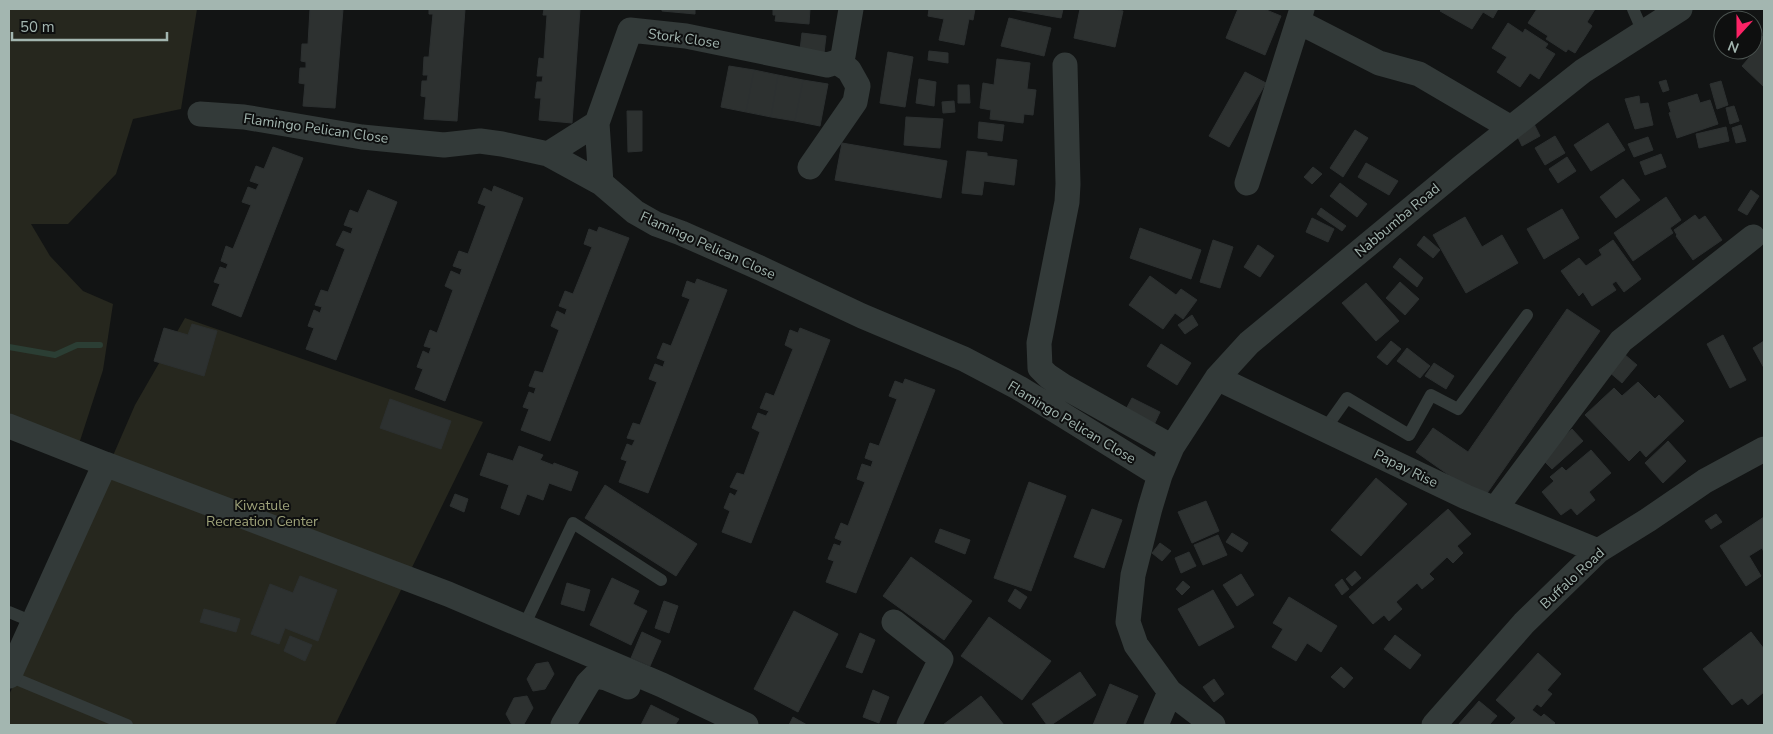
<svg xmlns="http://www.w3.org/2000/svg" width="1773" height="734" font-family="'Nunito Sans',sans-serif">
  <rect width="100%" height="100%" fill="#121414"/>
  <path fill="#26271e" d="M9,9H197L181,109L133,119L116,174L68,224H31L50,256L83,291L113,304L103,370L77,450L9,427Z
    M185,318L483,422L335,725H9V695L135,405Z"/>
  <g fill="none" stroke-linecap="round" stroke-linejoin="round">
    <path stroke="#2b3e34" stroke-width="6" d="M9,347L55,355L77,345H100"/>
  </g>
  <path fill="#2d3130" stroke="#2c3030" d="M310,9H343L335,108L303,106L305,84L299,83L300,68H306V62L301,61L302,44H308Z
    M429,9H465L457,121L424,119L426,97L421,96L422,81H427L428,75H423L424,57H429L433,14H429Z
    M544,9H580L572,123L539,120L541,98H535L537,82H542L543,76H537L539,58L544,59L547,15H543Z
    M662,9H695V14L662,11Z
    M773,9H810L809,24L775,21L776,15H773Z
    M929,9H975L973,20L969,19L964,45L939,40L944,19L928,16Z
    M1011,9H1063L1061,18Z
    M1080,9H1112L1123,11L1115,47L1074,38Z
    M1238,9H1264L1281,16L1265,55L1226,38Z
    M1442,9H1498L1493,18L1483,12L1472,29L1440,11Z
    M1537,9H1595L1587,22L1592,26L1575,53L1568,49L1566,52L1546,39L1548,36L1528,23Z
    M1009,18L1051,28L1044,56L1001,46Z
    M1508,23L1523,33L1525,29L1548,44L1545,48L1555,54L1539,79L1530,73L1520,87L1497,72L1507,57L1492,48Z
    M802,33L826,36L824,53L800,50Z
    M1764,35V87L1742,66L1761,44L1758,42Z
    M929,51L948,53V63L928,60Z
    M888,52L913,57L905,107L880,103Z
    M997,59L1030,63L1027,89L1036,90L1033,115L1024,114L1023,123L990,119L991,110L980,108L983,83L994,85Z
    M729,66L754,70L746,112L721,107Z
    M754,70L778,75L771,117L746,112Z
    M1245,72L1266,83L1229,147L1209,136Z
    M778,75L803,80L795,121L771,117Z
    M919,79L936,82L934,106L916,103Z
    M803,80L828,84L820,126L795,121Z
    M1666,80L1669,90L1663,92L1659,82Z
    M1721,81L1728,105L1717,109L1710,84Z
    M958,85H969L970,103H958Z
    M1697,94L1700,103L1710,100L1718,124L1677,138L1669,113L1671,112L1668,103Z
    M1639,96L1640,104L1648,103L1653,125L1635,129L1625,99Z
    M954,101L955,112L943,113L942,102Z
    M1734,106L1739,121L1730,124L1726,108Z
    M627,111H642V151L628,152Z
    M906,117L943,119L940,148L904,145Z
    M979,122L1004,125L1002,141L978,138Z
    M1533,122L1540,136L1522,146L1515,131Z
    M1608,123L1625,150L1591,171L1574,145Z
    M1741,125L1746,141L1736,143L1732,128Z
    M1726,127L1729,141L1699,148L1696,134Z
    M1355,130L1368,138L1343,177L1330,168Z
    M1555,136L1565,153L1545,165L1535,148Z
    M1648,137L1653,150L1634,157L1628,144Z
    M842,143L947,161L941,198L835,180Z
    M273,147L303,158L241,317L212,305L220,284L214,282L220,267L226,269L228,264L221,261L226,246L233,249L251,205L242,202L248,187L256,190L259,184L250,181L256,166L264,169Z
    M967,151L987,153V156L1017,160L1014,185L984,181L982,195L962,193Z
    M1661,154L1666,167L1645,175L1640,162Z
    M1567,157L1576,171L1558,183L1549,169Z
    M1366,163L1398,181L1389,195L1358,177Z
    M1313,167L1322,174L1312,184L1304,177Z
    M1623,179L1640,200L1616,218L1600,197Z
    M1340,183L1367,204L1357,217L1330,196Z
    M494,186L523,198L445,401L415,389L423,369L417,367L423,351L429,354L431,348L424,346L430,330L437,333L453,290L445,286L451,271L460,275L462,269L453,266L459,251L468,254L486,206L478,203L484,188L492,192Z
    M368,190L397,202L336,360L306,349L314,328L308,326L314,310L320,313L322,307L315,305L321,290L328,292L345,249L336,245L343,231L351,234L353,228L344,225L350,210L358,213Z
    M1751,190L1759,196L1747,215L1738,210Z
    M1666,197L1681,220L1670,228L1673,233L1633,261L1614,233Z
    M1321,208L1346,226L1342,231L1317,214Z
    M1562,209L1579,238L1544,259L1527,229Z
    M1695,215L1699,220L1705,216L1722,240L1693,260L1676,236L1677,235L1674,230Z
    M1465,217L1482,247L1502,235L1518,263L1466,293L1433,235Z
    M1312,218L1334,229L1328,242L1306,232Z
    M599,227L629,238L550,441L521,430L529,409L523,407L529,392L534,394L536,388L529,386L535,371L543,373L559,330L551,326L557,311L565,315L567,309L559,306L565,291L573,294L592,247L584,244L589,229L597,232Z
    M1140,228L1201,250L1191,279L1130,258Z
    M1424,236L1440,250L1433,258L1417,245Z
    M1213,240L1233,247L1220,288L1200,282Z
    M1613,240L1641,279L1624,292L1616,281L1612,284L1616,290L1592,306L1583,292L1579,296L1561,271L1579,258L1586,266L1602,255L1599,250Z
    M1258,245L1274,256L1260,277L1244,267Z
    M1400,258L1423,278L1417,287L1393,267Z
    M1150,276L1176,295L1181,289L1197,300L1183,319L1175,313L1163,329L1129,305Z
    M697,279L727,290L648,493L619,482L627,461L621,459L627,444L632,446L635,440L627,438L633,423L640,425L657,382L649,379L655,364L663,367L665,361L657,358L663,343L671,346L690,299L682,296L687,281L695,284Z
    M1400,282L1419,299L1405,315L1386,298Z
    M1366,283L1399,321L1376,341L1342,303Z
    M1567,309L1600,331L1483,499L1416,452L1433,428L1468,452Z
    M1192,315L1198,325L1185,334L1178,325Z
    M192,324L217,331L204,376L154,361L164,328L188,335Z
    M800,328L830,340L751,543L722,532L730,511L724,508L730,493L735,496L738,490L730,487L737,473L744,475L760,432L752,428L758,413L766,416L769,411L760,408L766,393L774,396L793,349L785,345L790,330L798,333Z
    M1723,335L1746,380L1730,388L1707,344Z
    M1391,341L1401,349L1387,365L1377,357Z
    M1764,341V368L1753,348Z
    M1161,344L1191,363L1177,385L1147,366Z
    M1407,348L1430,366L1420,378L1397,361Z
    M1624,354L1637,365L1622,383L1608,371Z
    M1434,363L1454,376L1446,389L1425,376Z
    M905,379L935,390L856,593L826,582L834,561L828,559L834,544L840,546L842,541L835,538L841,523L848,526L865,482L857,479L862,464L871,467L873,461L865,458L870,443L879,446L897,399L889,396L895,381L903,384Z
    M1638,382L1655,399L1659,395L1684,421L1646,457L1640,450L1629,461L1585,415L1614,388L1622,396Z
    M1132,398L1160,412L1152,429L1123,415Z
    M390,399L451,421L441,449L380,428Z
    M1572,429L1583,441L1552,469L1541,458Z
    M1668,441L1686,461L1663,483L1645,463Z
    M519,446L543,455L540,460L553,465L554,463L578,472L571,491L549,483L543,500L527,494L519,515L501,508L509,485L480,475L488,453L513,461Z
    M1591,450L1611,473L1589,492L1595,500L1577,515L1571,508L1561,515L1542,492L1554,481L1550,477L1562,467L1566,471Z
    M1376,478L1407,504L1361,556L1331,530Z
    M1029,482L1066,496L1031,591L994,578Z
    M605,485L697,544L676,576L585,518Z
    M455,494L468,499L464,512L450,506Z
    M1206,501L1219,531L1192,543L1178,512Z
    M1092,509L1122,520L1104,568L1074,557Z
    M1448,509L1471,534L1457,546L1463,553L1453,563L1447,557L1429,574L1434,579L1422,589L1417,583L1396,602L1402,609L1389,621L1384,615L1373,624L1349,597Z
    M1716,514L1722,522L1711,529L1705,521Z
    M1764,517V552L1762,548L1749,556L1761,576L1746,586L1720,546Z
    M940,529L970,540L965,554L935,542Z
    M1232,533L1248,543L1242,552L1226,542Z
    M1218,535L1227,555L1203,565L1194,545Z
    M1160,543L1171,551L1162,561L1152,553Z
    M1189,552L1196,566L1181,573L1175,558Z
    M911,557L972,601L944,640L883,596Z
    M1355,571L1361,578L1352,586L1346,579Z
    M1241,574L1254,595L1237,606L1223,585Z
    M300,576L337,590L318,641L285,628L279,644L251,634L270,584L293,593Z
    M612,578L639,591L633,604L647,611L631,645L590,625Z
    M1342,579L1349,589L1342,595L1335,585Z
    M1183,581L1190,587L1182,595L1176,589Z
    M567,583L590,590L584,611L561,604Z
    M1015,589L1027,597L1020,609L1008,601Z
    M1213,590L1234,627L1199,646L1178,609Z
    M1289,597L1337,626L1321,652L1307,643L1296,661L1272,647L1283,629L1273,623Z
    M664,601L678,606L669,633L655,628Z
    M204,609L240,619L236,632L200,622Z
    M794,611L838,634L798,712L754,689Z
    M989,617L1051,661L1022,700L961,656Z
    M642,632L661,641L650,666L631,658Z
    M1751,632L1764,649V692L1748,705L1742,698L1732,705L1703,669Z
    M860,633L875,640L862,673L846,667Z
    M1395,635L1421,655L1410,669L1384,649Z
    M290,636L312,645L305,661L284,651Z
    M1538,653L1561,674L1547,690L1552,694L1541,707L1537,704L1532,710L1541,717L1544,714L1555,723L1553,725H1509L1516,718L1496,700Z
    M548,662L554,674L545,689L533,691L527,679L536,664Z
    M1341,667L1353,678L1344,688L1331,677Z
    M1080,672L1096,695L1051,725H1047L1032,704Z
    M1214,679L1224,694L1214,702L1203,687Z
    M1110,684L1138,696L1125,725H1093Z
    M873,690L889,697L879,723L863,717Z
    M527,696L533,708L524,724L512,725L506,714L514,698Z
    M981,696L1004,725H943Z
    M1479,701L1497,716L1489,725H1458Z
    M651,705L679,719L675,725H641Z
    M793,717L807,725H789Z"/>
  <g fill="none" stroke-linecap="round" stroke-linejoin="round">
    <path stroke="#333a39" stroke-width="12" d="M1633,9L1643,32
      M1325,429L1347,398L1409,435L1431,395L1458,409L1527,315
      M9,612L33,622
      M524,626L573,523L661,580
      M9,676L127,725"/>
    <path stroke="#333a39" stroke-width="25" d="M1299,22L1379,63L1419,74L1511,128
      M1065,65L1068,184L1067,202L1039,343L1040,368L1048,376L1063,386L1172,447
      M200,114L244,117L362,137L444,145L480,141L502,144L548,154L601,183L635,212L656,224L681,233L760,268L862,316L964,359L1019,388L1160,475
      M548,154L597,123
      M810,167L855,102L858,86L849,70L837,62
      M601,183L597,123L630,30L686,36L827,65L837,62L843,56L851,9
      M1247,183L1302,9
      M1217,378L1466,497L1598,551
      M9,426L105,464
      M1495,509L1621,341L1753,237
      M894,622L941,659L909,725
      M9,676L105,464L448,594L662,685L746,725
      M563,725L588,683L595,676L606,678L628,687
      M1156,725L1170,692
      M1213,725L1170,692L1136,645L1128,622L1133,575L1150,508L1160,475L1172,447L1217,378L1249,343L1463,166L1583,71L1680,9
      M1434,725L1524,623L1598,551L1648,520L1705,481L1764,449"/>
  </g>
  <g text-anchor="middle" stroke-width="4" stroke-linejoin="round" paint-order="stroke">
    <g font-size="14" fill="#a3b6b0" stroke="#0e0f0f">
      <text transform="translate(684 38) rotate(8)" y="5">Stork Close</text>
      <text transform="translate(316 128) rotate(8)" y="5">Flamingo Pelican Close</text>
      <text transform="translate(1397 220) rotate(-40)" y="5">Nabbumba Road</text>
      <text transform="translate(708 245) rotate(24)" y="5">Flamingo Pelican Close</text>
      <text transform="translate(1072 422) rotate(31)" y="5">Flamingo Pelican Close</text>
      <text transform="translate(1406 468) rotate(26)" y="5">Papay Rise</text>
      <text transform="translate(1572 578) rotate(-43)" y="5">Buffalo Road</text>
    </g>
    <g font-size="14" fill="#9ea279" stroke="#0e0f0f">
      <text x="262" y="510">Kiwatule<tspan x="262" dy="16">Recreation Center</tspan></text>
    </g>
  </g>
  <rect width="1773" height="734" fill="none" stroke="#a3b6b0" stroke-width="20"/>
  <g transform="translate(1738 35) rotate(201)"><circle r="24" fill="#0e0f0f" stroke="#4a524f"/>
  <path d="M0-4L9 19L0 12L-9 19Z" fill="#fc2366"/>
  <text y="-8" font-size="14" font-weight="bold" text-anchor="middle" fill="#a3b6b0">N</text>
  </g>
  <path d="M12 32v8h155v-8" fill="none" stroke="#a3b6b0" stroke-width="2.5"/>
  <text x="20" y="32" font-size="15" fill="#a3b6b0" stroke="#0e0f0f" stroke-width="4" paint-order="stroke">50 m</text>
</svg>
